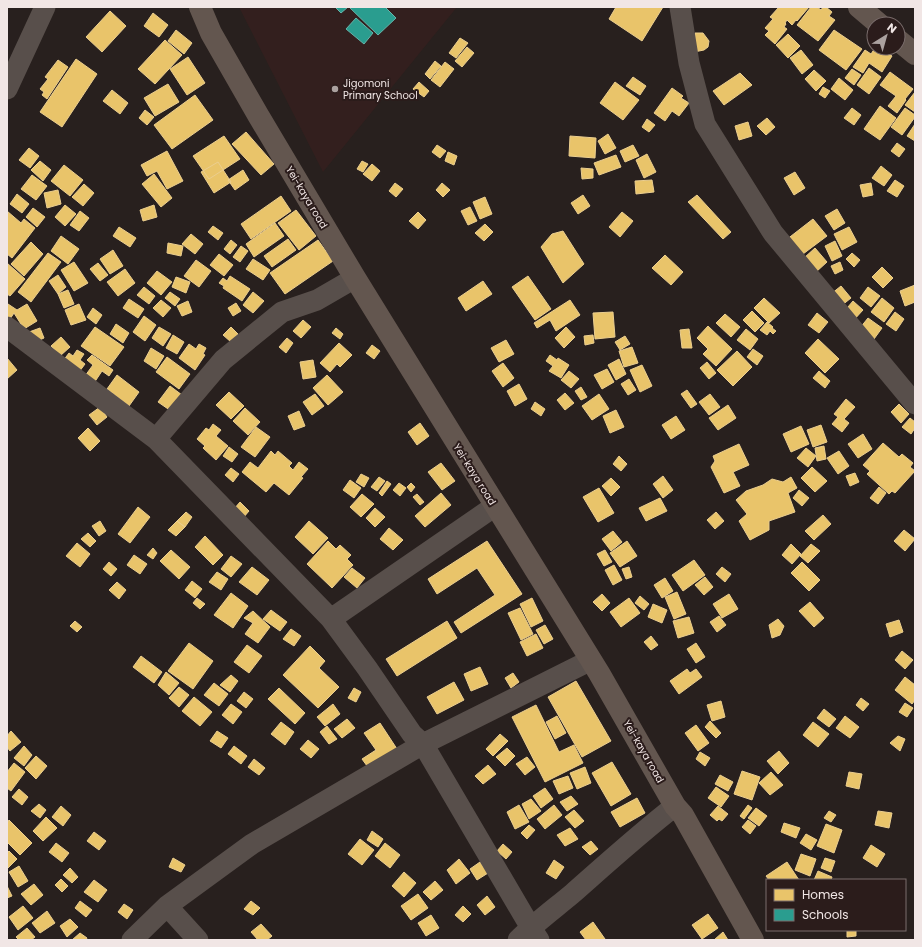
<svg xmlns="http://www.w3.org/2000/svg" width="922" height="947" font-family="Poppins,sans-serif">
  <rect width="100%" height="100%" fill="#28201e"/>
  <path fill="#331f1e" d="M239,7H457L323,172Z"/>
  <path fill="#e9c46a" stroke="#ebce8f" d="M616,7H663L642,41L609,19Z
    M779,7H809L797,21L796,20L792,25L787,20L785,23L786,24L784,27L787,29L775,44L765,35L769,31L765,28L773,19L770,17Z
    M811,7H817L821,10L823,7H826L832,12L829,16L835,20L818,41L797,25Z
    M110,11L126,26L102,52L86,37Z
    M153,13L168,25L159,37L144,26Z
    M176,30L192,43L184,54L168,41Z
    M834,30L862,49L846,70L819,50Z
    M695,33H703L709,41L708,47L704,50L694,52Z
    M788,34L800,46L788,58L776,45Z
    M460,38L468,43L456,58L449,53Z
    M165,40L182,55L155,84L138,69Z
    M467,47L474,53L462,67L455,61Z
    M875,48H880L892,56L882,72L869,63L863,73L853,67L865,50L871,54Z
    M801,50L813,65L802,74L790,58Z
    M188,57L205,83L187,95L170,69Z
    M76,59L97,74L62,127L40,112Z
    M58,60L68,67L47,99L42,95L44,92L40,89L48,79L45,77Z
    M435,61L441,66L430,79L425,74Z
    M445,62L454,69L440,87L431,80Z
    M869,68L881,77L869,94L857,85Z
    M852,69L861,75L854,85L845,78Z
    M814,70L826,81L816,91L805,79Z
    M890,72L913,89L905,99L906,100L897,113L888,106L896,96L880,85Z
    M740,73L752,85L724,105L713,91Z
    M633,77L646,86L640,95L626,86Z
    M839,78L853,90L845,100L831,89Z
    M419,82L429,91L424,97L413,89Z
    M615,82L639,100L623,120L600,103Z
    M168,84L179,102L155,116L144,98Z
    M823,87L830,91L825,98L819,94Z
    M672,88L683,96L681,98L689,103L679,116L672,111L665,121L654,113Z
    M112,90L128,103L120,114L103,101Z
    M915,92V112L905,105Z
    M195,95L213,120L172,149L154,125Z
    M880,106L896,118L880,140L864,129Z
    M852,108L861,115L854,125L844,118Z
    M905,108L915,115V117L902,135L891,127Z
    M145,110L154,117L147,125L139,118Z
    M767,118L775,127L766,135L757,126Z
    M647,119L655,125L649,132L642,127Z
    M748,122L752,136L739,140L735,126Z
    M915,124V141L907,136Z
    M246,132L274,164L261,175L232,144Z
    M608,134L616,148L605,154L598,141Z
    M224,136L240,159L209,179L193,156Z
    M570,136L596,138L595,158L569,156Z
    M897,143L905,149L899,157L891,151Z
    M437,145L446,151L440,158L432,152Z
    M633,145L639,156L625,162L620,151Z
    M29,148L39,156L30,168L19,160Z
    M167,151L183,181L167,189L157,171L147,176L141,165Z
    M448,152L457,156L454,165L445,161Z
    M647,154L656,172L644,178L636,160Z
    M616,155L621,167L599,175L594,163Z
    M40,161L51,170L43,181L31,170Z
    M362,161L368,164L363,172L357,169Z
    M218,162L231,182L214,193L201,172Z
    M372,164L380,171L372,181L363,174Z
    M64,165L83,180L70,196L51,181Z
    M881,166L892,175L884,186L872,178Z
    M581,168L593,169V178L582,179Z
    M243,170L249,180L235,190L228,180Z
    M795,172L805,188L794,195L784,178Z
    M154,174L172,198L161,207L142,184Z
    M32,175L47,186L36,200L21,189Z
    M652,180L654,192L636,194L635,181Z
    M895,180L904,186L897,197L887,191Z
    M395,183L403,189L396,197L389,191Z
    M442,183L450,190L443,197L436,190Z
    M871,183L873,195L863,197L860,185Z
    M84,184L94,193L83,206L72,197Z
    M58,190L61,204L47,208L44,193Z
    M17,194L29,204L22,213L10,204Z
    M583,195L590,206L578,214L571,203Z
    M697,195L731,232L723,239L688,202Z
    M281,196L291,211L251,239L241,224Z
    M485,197L492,214L480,219L473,202Z
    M65,205L76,214L65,226L55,217Z
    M154,205L157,217L143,221L140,210Z
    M470,207L477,221L468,225L461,211Z
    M33,208L45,217L37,227L26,217Z
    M837,209L845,223L834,230L825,216Z
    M296,210L316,236L299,250L278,223Z
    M7,211L21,223L24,219L35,228L12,258L7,254Z
    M80,211L89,218L79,231L70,225Z
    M418,212L426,220L418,229L409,221Z
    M622,212L633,221L620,237L609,227Z
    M813,219L827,236L799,257L786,240Z
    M275,223L284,236L254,257L246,244Z
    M485,224L493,232L484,241L475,233Z
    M213,226L223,233L218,240L208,232Z
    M119,227L136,238L130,247L113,236Z
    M849,227L857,242L842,250L834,234Z
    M563,231L584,264L563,283L541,247L552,234Z
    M191,234L203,244L195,254L182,244Z
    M61,236L79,249L68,264L51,251Z
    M288,239L296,250L272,267L264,256Z
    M231,240L237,245L230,254L224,249Z
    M318,240L333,261L285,294L270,273Z
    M835,241L842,256L832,261L825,246Z
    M31,242L43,254L24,276L11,264Z
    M168,243L183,246L181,256L167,253Z
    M241,246L248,251L240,262L233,257Z
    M815,248L827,262L816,272L804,258Z
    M113,250L123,266L110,274L100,259Z
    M48,253L61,262L31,302L18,292Z
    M852,253L860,260L854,267L846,259Z
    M219,254L233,265L224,276L210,265Z
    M665,255L683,272L671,285L652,268Z
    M253,259L270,270L263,280L246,269Z
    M196,260L211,271L199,287L184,276Z
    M74,262L88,283L74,291L61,270Z
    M840,262L843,270L835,274L831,266Z
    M7,263L25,279L10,296L7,294Z
    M98,263L108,275L100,281L90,269Z
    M882,267L893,278L883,288L872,277Z
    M125,269L135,283L118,296L107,282Z
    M157,271L172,282L161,295L147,283Z
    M58,275L66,287L58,294L49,281Z
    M230,276L250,289L242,301L223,288L224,286L219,283L223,278L227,281Z
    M528,276L551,309L535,320L512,287Z
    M176,277L190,282L186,293L172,287Z
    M483,281L492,294L466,311L458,298Z
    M915,285V302L905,306L900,291Z
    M841,286L851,298L841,306L831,294Z
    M144,287L155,296L149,304L137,295Z
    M868,287L880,296L871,307L860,298Z
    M68,290L74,304L64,308L58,294Z
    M170,292L180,299L175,306L165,298Z
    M253,292L264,301L253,313L243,305Z
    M764,298L780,313L769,323L754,308Z
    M882,298L894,308L884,322L871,312Z
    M129,299L144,309L138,318L123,308Z
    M161,300L171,308L163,317L153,308Z
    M570,300L580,315L556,331L550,320L537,328L534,323Z
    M188,301L192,312L182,316L177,306Z
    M853,301L863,310L852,322L842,314Z
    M236,303L241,311L233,316L228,308Z
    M8,304L17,310L27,304L37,321L24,329L14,313L10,319L7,316V306Z
    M79,304L86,320L71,325L65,310Z
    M93,308L102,315L96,324L87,317Z
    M752,311L764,323L755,332L743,320Z
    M613,312L615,337L595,339L593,313Z
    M895,312L904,319L896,331L886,324Z
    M817,313L828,322L819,333L808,325Z
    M725,314L740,327L731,337L716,323Z
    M144,316L156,325L145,341L133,332Z
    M868,318L882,328L874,339L860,328Z
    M303,320L311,327L301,338L293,331Z
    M767,322L773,327L772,328L776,331L773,334L770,331L767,335L760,330Z
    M116,324L129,333L123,343L110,334Z
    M708,326L732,349L716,366L703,354L708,349L697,338Z
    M95,327L124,347L110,366L81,346Z
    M159,327L171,334L163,346L152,338Z
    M231,327L238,334L231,342L223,335Z
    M566,327L575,337L564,348L555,338Z
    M40,328L44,338L33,343L29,332Z
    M336,328L343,334L340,339L332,333Z
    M689,329L692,348H682L680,330Z
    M746,329L758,339L750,350L737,340Z
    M173,335L184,342L177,354L166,348Z
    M593,335L594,343L585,345L584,336Z
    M625,336L630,344L620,350L615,342Z
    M61,337L70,347L60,356L51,346Z
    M287,338L293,343L286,353L279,347Z
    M818,339L839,359L825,373L805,353Z
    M506,340L514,354L499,362L491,348Z
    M339,343L352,355L340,367L337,364L330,372L320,363Z
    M189,344L196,349L199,344L206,348L203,354L205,355L195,370L179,358Z
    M372,345L380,351L374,359L366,353Z
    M632,347L638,363L624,367L619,351Z
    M151,348L164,356L156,369L144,361Z
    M753,349L763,356L757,365L747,357Z
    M77,350L84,354L80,360L85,364L79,372L63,361L69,353L73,356Z
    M737,351L752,367L733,386L717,370Z
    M92,355L113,370L109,376L102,371L92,386L82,380L93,365L87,360Z
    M550,355L557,360L558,358L569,365L561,378L549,371L553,366L546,361Z
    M167,357L190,374L179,389L156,372Z
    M7,358L17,370L7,379Z
    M619,359L626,374L616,380L608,365Z
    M313,360L316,377L303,379L300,362Z
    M707,362L716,373L709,379L700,368Z
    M503,363L514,378L503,387L492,371Z
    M642,365L652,386L640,392L630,370Z
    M607,369L614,382L602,389L594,375Z
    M569,371L579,379L571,388L561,380Z
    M819,371L830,381L825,388L813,378Z
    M117,375L139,392L129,406L107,389Z
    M327,375L343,392L328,405L313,388Z
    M629,379L636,390L628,395L621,384Z
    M519,384L527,399L515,406L507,391Z
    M170,386L182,395L171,411L158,402Z
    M581,387L587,397L581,400L575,391Z
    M687,390L697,404L691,408L681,394Z
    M229,392L244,406L231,419L216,405Z
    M565,393L574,403L565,410L557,400Z
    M315,394L324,406L312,415L303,402Z
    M599,394L609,409L592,420L582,406Z
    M710,394L720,407L709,415L699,402Z
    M846,399L855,407L844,419L849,423L842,432L832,424L838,417L834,414Z
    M535,402L545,409L541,416L531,409Z
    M899,404L909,414L901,423L891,412Z
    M728,405L736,418L718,430L709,418Z
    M100,407L107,417L97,425L89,415Z
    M245,408L260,422L248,435L233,421Z
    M616,410L624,427L610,433L603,416Z
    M299,411L305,426L294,430L288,416Z
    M676,416L685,430L671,439L662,425Z
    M910,418L915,422V428L911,434L902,427Z
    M420,423L429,436L417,445L408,432Z
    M213,424L221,430L216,436L228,446L216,460L203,448L205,446L197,439L206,428L209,430Z
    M821,425L827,442L813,447L807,430Z
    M801,426L809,444L791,452L783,434Z
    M256,427L270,437L255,457L241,447Z
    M88,428L100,441L90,451L78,438Z
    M863,434L872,449L858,458L848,444Z
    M883,443L899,457L902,454L913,463L910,467L915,471L895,493L892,491L889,494L867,474L870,471L863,465Z
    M739,444L749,465L733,472L740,486L724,493L711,467L715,461L713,456Z
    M824,446L826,459L817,461L815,448Z
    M229,447L238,454L232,462L223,456Z
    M806,448L816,456L808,467L797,458Z
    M271,451L275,455L278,451L292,463L289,466L293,470L299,462L308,469L301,477L303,478L289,495L274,483L266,492L242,472L250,462L258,468Z
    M839,451L849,466L838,474L827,458Z
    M619,456L627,464L621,471L613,464Z
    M441,463L455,481L442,490L428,472Z
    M812,467L827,481L815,492L801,478Z
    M231,468L239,474L233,482L225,475Z
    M855,473L859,482L850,486L846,476Z
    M361,474L369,478L364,487L356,482Z
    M663,476L673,490L663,498L653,484Z
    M379,477L385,481L377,491L371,487Z
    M791,477L797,488L788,493L795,512L769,521V530L750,540L739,521L747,514L736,500L746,491L763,485L772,479L783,482Z
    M611,478L620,487L611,496L602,486Z
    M350,480L361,488L354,498L343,490Z
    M387,481L391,484L382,496L379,493Z
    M399,483L406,488L400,496L393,490Z
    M411,483L415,487L411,492L407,487Z
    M879,487L886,493L878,504L870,498Z
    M599,488L614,513L598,522L583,497Z
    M799,490L809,498L802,506L793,498Z
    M441,493L451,505L425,527L415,516Z
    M362,494L374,504L361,517L350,507Z
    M417,494L424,502L420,505L413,497Z
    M660,498L667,511L646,521L639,508Z
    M240,502L249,511L243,518L234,509Z
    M138,507L150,517L130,543L118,534Z
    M375,508L385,517L375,527L366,518Z
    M186,512L192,517L185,527L177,521Z
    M716,512L724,521L715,529L707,520Z
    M823,515L831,524L814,540L805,531Z
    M100,521L106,531L99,536L92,526Z
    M177,521L185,527L176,536L168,530Z
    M309,521L328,538L313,554L295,537Z
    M389,528L403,540L393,550L380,539Z
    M904,530L915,539L905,551L894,541Z
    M613,531L622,542L611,551L602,539Z
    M88,533L96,541L90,547L81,539Z
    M205,536L223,555L213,565L195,547Z
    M328,541L336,549L340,545L351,555L347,559L353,565L332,588L307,564Z
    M487,541L522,594L461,633L454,622L495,595L477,568L437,594L428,579Z
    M627,541L637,556L620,567L610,553Z
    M77,543L90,554L80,567L66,556Z
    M791,544L801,554L792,564L782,555Z
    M811,544L820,551L808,563L800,556Z
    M153,548L157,553L153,559L147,555Z
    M171,550L190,567L179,579L160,561Z
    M605,550L612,562L604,566L597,554Z
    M134,555L147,564L140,574L127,565Z
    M231,556L242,564L231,577L221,569Z
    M694,560L705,575L683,591L672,575Z
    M109,562L117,569L111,576L103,569Z
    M802,562L820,580L809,591L791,573Z
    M614,565L622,580L613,585L605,570Z
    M252,567L269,580L257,595L239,582Z
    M629,567L632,577L626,579L622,569Z
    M722,567L731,574L725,582L716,574Z
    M352,568L365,578L357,588L344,577Z
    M217,572L228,579L221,590L209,582Z
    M705,577L713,587L704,595L695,585Z
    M665,578L673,591L662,598L654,585Z
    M192,581L202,589L195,598L185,590Z
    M117,582L126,590L119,599L109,590Z
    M677,592L686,614L674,619L665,597Z
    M231,593L248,606L233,628L214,615Z
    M602,594L610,603L602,611L593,602Z
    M729,594L738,609L722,618L713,604Z
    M640,596L649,604L644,610L635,603Z
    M197,598L205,604L200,609L193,603Z
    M532,598L543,621L531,627L520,604Z
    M629,598L640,613L621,627L610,612Z
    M810,602L824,618L814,627L799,611Z
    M653,604L667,610L662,623L648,617Z
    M520,608L533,634L521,640L508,613Z
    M271,610L287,622L280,631L263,619Z
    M253,611L270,627L258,643L245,634L253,623L244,618Z
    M719,616L726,625L717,632L710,622Z
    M689,617L694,633L678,638L673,621Z
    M778,619L784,626L780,635L772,638L769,625Z
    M899,620L903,632L890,637L886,624Z
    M75,621L82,627L77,632L70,626Z
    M447,621L457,638L397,676L386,659Z
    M545,625L553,639L544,644L536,630Z
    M291,629L301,636L294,646L283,639Z
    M536,634L543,648L527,656L520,642Z
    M651,636L658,645L651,650L644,642Z
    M189,643L213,661L193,689L168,671Z
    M696,643L705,657L696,663L687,649Z
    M247,645L262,656L249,673L234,662Z
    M310,646L325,661L319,668L339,687L318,708L283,675Z
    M902,651L913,660L905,669L895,660Z
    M141,656L162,672L154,683L133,667Z
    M480,667L488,684L471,691L464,674Z
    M687,669L690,673L696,669L702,677L679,694L670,681Z
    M166,672L179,683L169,695L158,685Z
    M513,673L519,682L511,688L505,678Z
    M231,675L238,681L230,692L220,685Z
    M905,677L915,685V700L912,704L895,690Z
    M576,681L611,741L582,757L548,697Z
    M454,682L464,700L437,714L427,697Z
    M214,683L228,694L219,706L204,695Z
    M179,687L189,695L179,707L169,698Z
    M279,688L305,713L295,724L268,699Z
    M354,688L361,692L356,702L348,698Z
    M244,692L253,699L246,708L237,701Z
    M194,697L212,712L200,726L182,711Z
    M861,698L869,704L863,711L856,705Z
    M721,701L725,717L712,721L707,705Z
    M905,703L913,708L907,717L899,712Z
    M231,704L242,712L233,724L222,715Z
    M333,704L340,714L325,726L317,717Z
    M536,705L559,752L574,745L583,763L545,782L512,717Z
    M824,709L836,719L829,727L817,718Z
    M557,716L566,733L555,739L546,722Z
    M845,716L859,727L850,738L836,728Z
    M347,719L355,728L342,738L334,729Z
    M710,721L721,733L716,738L705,727Z
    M281,722L294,732L285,745L271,734Z
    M813,722L829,734L818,747L803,735Z
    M380,723L399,752L370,770L362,759L376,750L364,733Z
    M696,725L709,743L698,751L685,733Z
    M327,726L337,739L329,744L320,732Z
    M11,731L21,742L10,751L7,747V736Z
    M217,731L228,738L221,748L210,741Z
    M500,734L508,741L493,756L486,749Z
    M898,736L905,739L900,751L890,743Z
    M308,740L319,749L311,758L300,749Z
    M24,746L32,755L24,766L14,758Z
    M234,746L247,756L241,764L228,754Z
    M507,748L515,756L505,766L496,757Z
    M779,751L789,763L778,774L767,761Z
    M700,752L710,758L705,766L696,759Z
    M36,756L47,766L36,779L25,768Z
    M527,757L535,767L525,775L516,764Z
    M254,759L265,768L259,775L248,767Z
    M612,762L631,794L611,806L592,773Z
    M14,763L25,772L11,791L7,788V772Z
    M488,765L496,774L483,784L475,776Z
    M585,767L591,783L577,789L570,773Z
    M742,771L760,777L752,800L734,794Z
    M771,772L783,785L770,795L759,783Z
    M849,772L862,774L859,789L846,786Z
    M720,775L733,782L728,791L715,784Z
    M568,776L573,788L559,794L553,781Z
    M716,787L729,796L721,807L708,798Z
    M545,788L553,799L541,808L533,796Z
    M19,789L28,797L22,805L12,797Z
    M571,796L578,804L567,811L560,802Z
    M637,798L645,813L620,827L611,812Z
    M531,799L541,811L529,819L522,804Z
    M39,804L46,810L40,818L31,811Z
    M519,805L529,822L515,829L507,812Z
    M554,805L562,815L545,829L537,819Z
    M748,805L752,808L744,819L740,816Z
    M61,806L71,815L63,826L52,817Z
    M718,806L728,814L722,821L719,819L717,821L710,815Z
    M756,808L767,816L759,826L748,818Z
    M574,810L584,821L575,828L565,817Z
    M829,811L836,815L831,822L824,818Z
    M878,811L892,813L889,828L875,825Z
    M46,817L57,828L43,841L33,831Z
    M9,820L32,843L20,855L7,842V823Z
    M748,820L756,826L750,834L742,827Z
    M784,823L800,828L796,838L781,832Z
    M826,824L842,830L834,853L817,846Z
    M529,825L535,830L527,839L521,833Z
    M570,828L578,839L565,846L557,835Z
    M372,831L383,839L378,847L367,840Z
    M94,832L106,841L99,850L87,841Z
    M806,834L817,840L811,850L800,843Z
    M360,839L374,850L362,865L348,854Z
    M591,841L598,849L590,855L582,847Z
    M56,843L69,853L62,862L49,852Z
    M385,843L400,855L390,868L375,856Z
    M503,844L512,852L506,859L497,851Z
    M871,845L885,854L877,867L863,858Z
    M9,851L17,859L8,868L7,853Z
    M801,854L816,859L810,876L795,870Z
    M173,858L185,865L181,872L169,867Z
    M825,858L835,861L831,872L821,868Z
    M459,859L470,873L456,884L447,870Z
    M554,860L564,867L556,879L546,873Z
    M480,862L488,873L477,880L470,869Z
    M787,862L799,880H769L766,876Z
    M19,866L28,881L18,887L9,872Z
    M70,868L78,877L72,883L63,875Z
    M818,871L832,877L831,880H814Z
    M404,872L416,883L404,897L392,886Z
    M61,879L68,886L62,892L55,885Z
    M94,880L107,890L98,902L84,892Z
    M435,881L443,890L431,900L423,892Z
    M34,884L43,895L31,905L21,894Z
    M7,886L12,896L7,898Z
    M418,894L428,908L411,920L401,906Z
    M487,896L495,907L485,915L477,905Z
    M80,901L92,910L86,917L75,908Z
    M251,901L260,908L253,915L244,909Z
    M124,904L133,910L127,919L118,912Z
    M23,906L33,918L18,930L9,917Z
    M463,906L471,914L463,922L455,915Z
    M47,911L55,923L40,933L32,923Z
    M708,914L718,928L702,939L692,925Z
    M431,915L439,928L426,936L418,923Z
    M70,919L78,927L67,937L60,926Z
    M593,922L605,939L603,940H586L580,932Z
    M261,924L272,936L267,940H258L251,932Z
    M27,928L35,937L31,940H19L16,937Z
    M847,930H856V936L847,937Z
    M723,932L728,940H714Z
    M80,933L87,938L86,940H72Z"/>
  <path fill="#2a9d8f" stroke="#66b3a9" d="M335,7H348L341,13Z
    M349,7H385L396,18L378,35Z
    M356,18L373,33L364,44L346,29Z"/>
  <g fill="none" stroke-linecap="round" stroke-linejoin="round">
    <path stroke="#584f4b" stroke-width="21" d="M680,7L689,63L705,124L773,233L915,404
      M7,89L45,7
      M7,327L156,439L331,619L367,668L412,734L423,744L531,928L539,940
      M156,439L223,360L282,312L317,300L355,278
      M331,619L495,506
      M167,906L198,940
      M132,940L167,906L252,844L423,744L591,660
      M518,940C535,923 554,909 572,894C606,864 639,834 675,806"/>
    <path stroke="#63564f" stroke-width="22" d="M200,7L211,33L258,115L355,278L599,673L675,806L683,815L753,940
      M859,7L879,24
      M898,40L915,54"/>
  </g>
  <circle fill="#aba19f" stroke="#2b1c1b" stroke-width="1.5" cx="335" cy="89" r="4"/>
  <g text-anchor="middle" stroke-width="4" stroke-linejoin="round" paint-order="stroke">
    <g font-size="10" fill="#f1e6e5" stroke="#2b1c1b" text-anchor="start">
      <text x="343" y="87">Jigomoni<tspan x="343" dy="12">Primary School</tspan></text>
    </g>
    <g font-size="10" fill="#f1e6e5" stroke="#2b1c1b">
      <text transform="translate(307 197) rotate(59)" y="4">Yei-kaya road</text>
      <text transform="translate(475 474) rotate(58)" y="4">Yei-kaya road</text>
      <text transform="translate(644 751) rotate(60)" y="4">Yei-kaya road</text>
    </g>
  </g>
  <rect width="922" height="947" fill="none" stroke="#f1e6e5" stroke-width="16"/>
  <rect x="766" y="879" width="140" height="52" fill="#2b1c1b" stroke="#7a6d6c"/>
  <rect x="774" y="889" width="20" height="12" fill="#e9c46a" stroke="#7a6d6c"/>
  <text x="802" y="899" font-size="12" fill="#f1e6e5">Homes</text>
  <rect x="774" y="909" width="20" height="12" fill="#2a9d8f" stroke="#7a6d6c"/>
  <text x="802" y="919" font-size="12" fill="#f1e6e5">Schools</text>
  <g transform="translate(886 36) rotate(37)"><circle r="19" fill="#2b1c1b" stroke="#7a6d6c"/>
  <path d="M0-3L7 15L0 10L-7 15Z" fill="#aba19f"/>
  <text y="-6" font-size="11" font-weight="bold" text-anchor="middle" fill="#f1e6e5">N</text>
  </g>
</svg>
